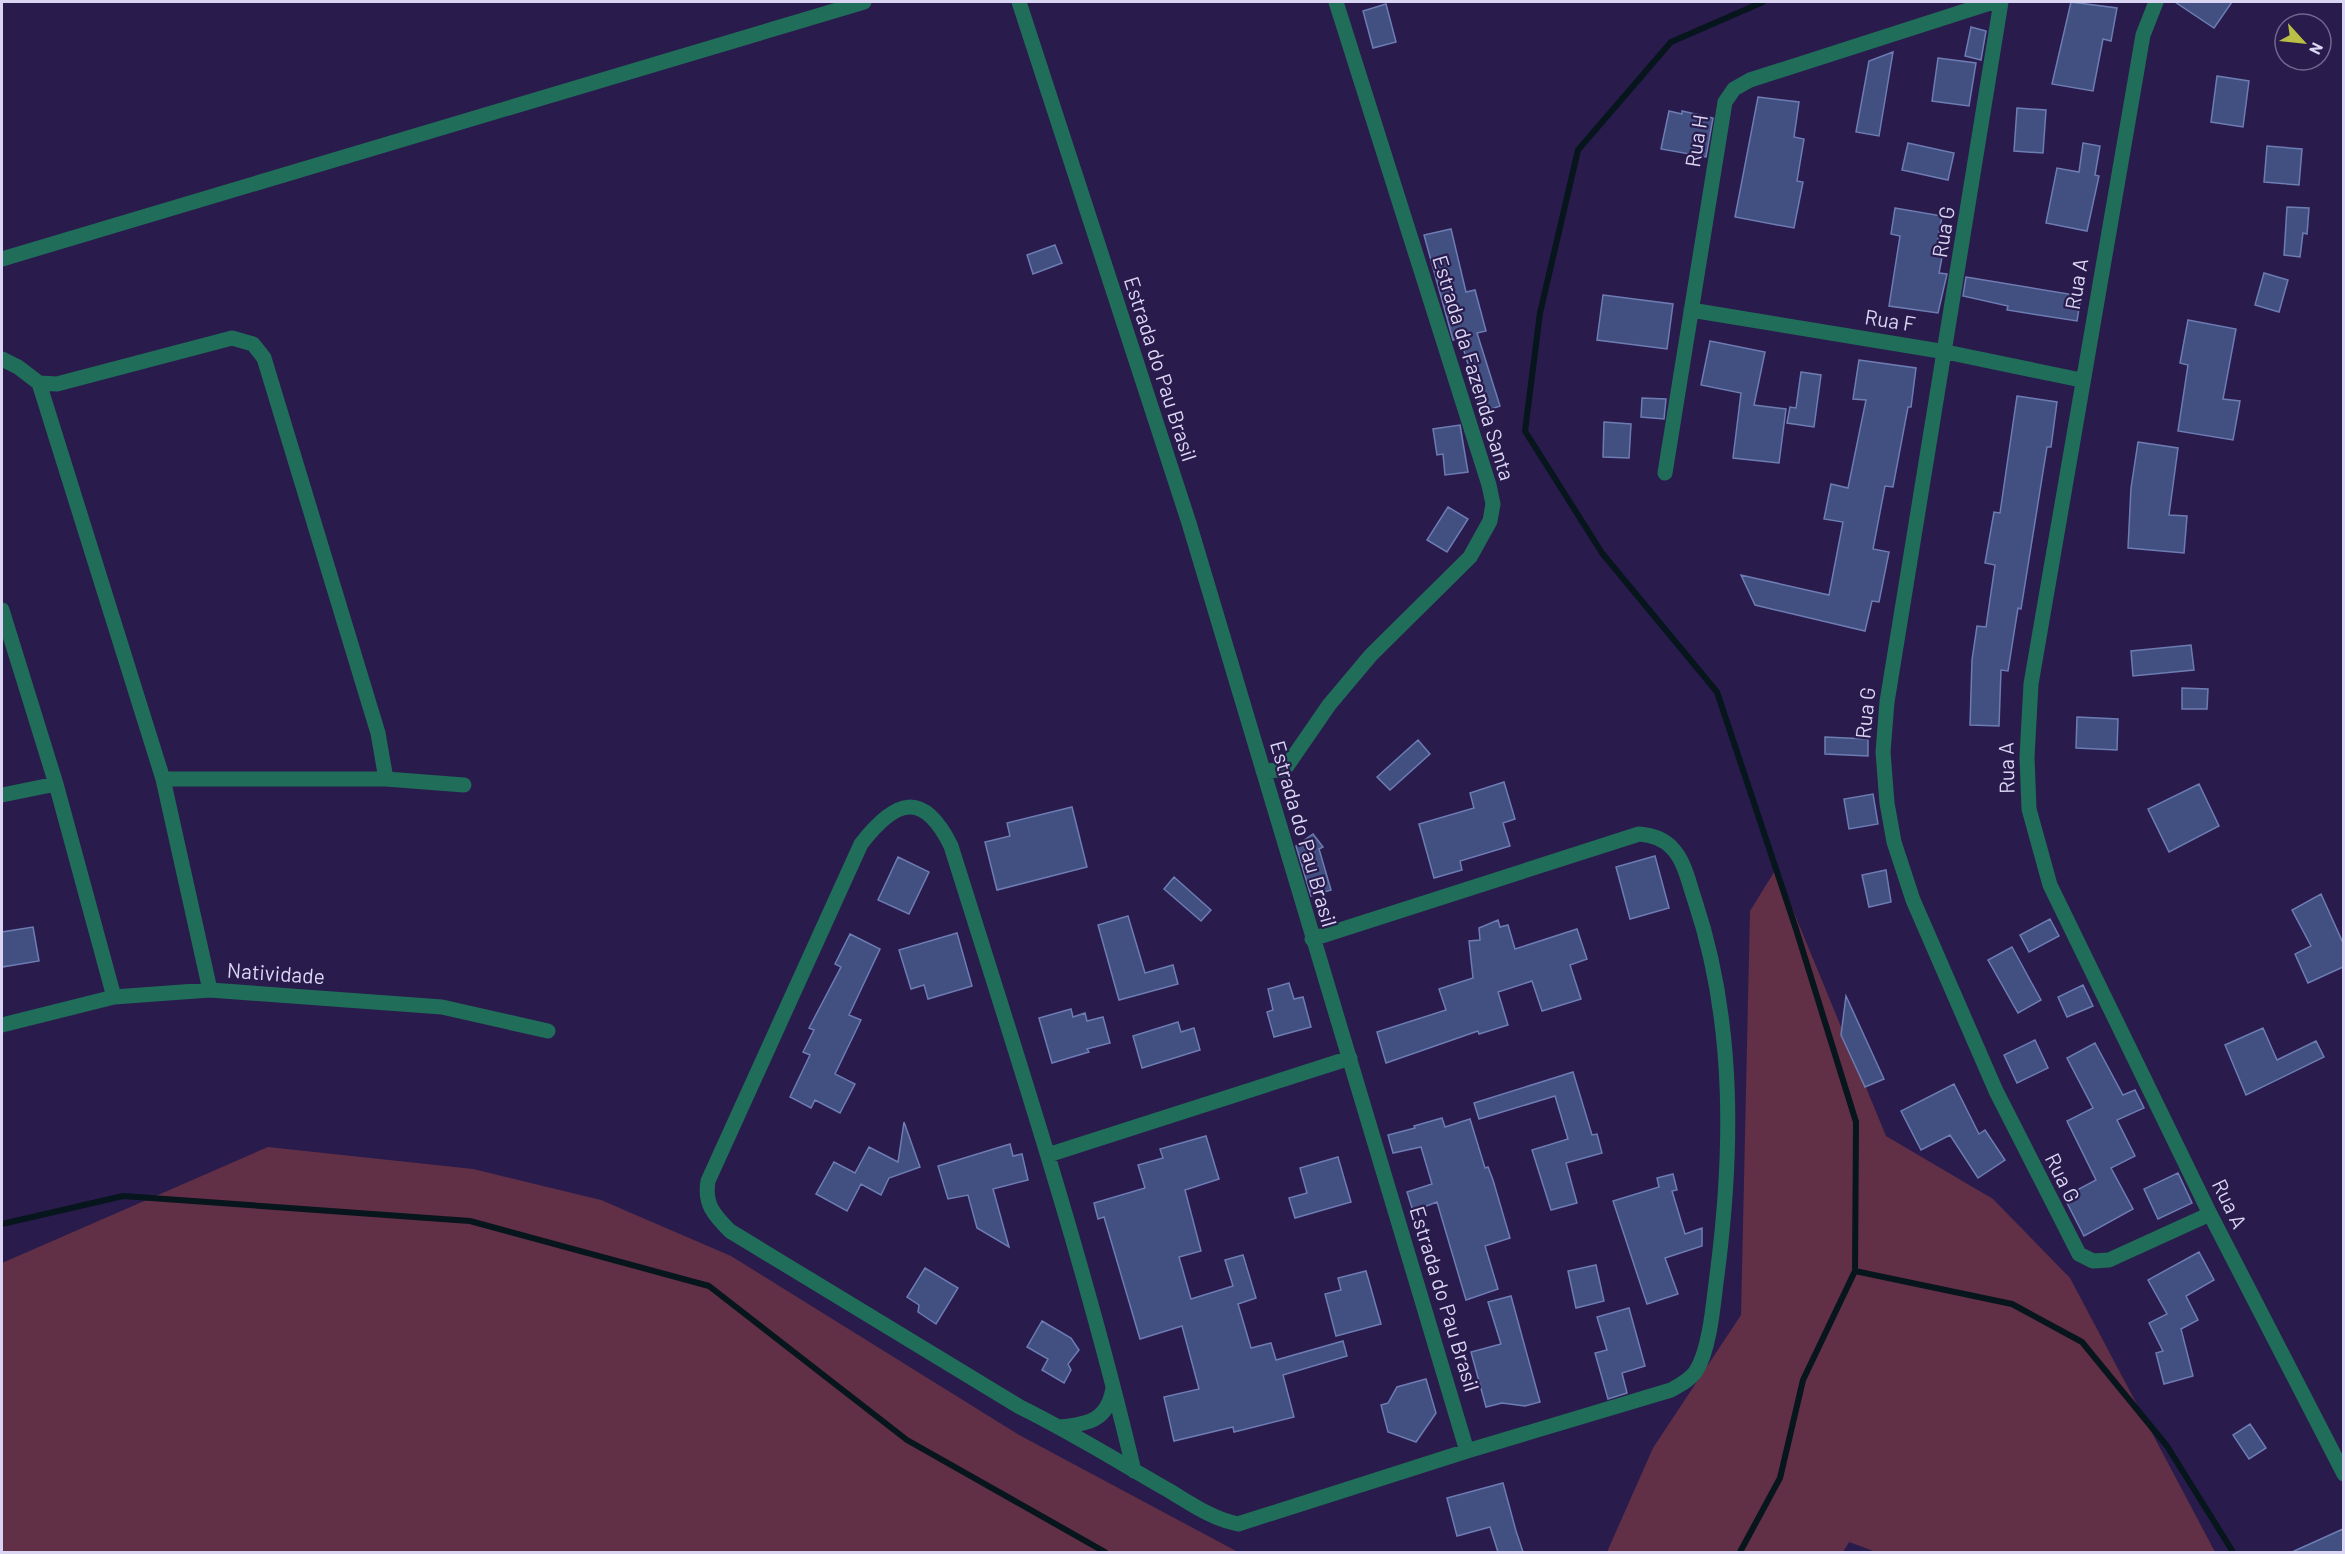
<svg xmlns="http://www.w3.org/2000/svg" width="2345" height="1554" font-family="Barlow,sans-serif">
  <rect width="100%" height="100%" fill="#291c4c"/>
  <path fill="#612f46" d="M1776,869L1886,1136L1993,1199L2070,1278L2215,1552H1876L1849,1542L1843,1552H1607L1653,1448L1741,1315L1750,911Z
    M268,1147L473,1169L601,1200L731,1256L1021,1436L1238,1552H2V1263Z"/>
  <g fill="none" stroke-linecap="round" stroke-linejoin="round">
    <path stroke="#07151c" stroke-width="6" d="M2,1224L123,1196L470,1221L709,1286L907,1440L1105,1552
      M1855,1271L2012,1304L2082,1342L2167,1446L2233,1552
      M1740,1552L1780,1478L1803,1380L1855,1271L1856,1122L1796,929L1717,692L1602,553L1525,431L1540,313L1578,150L1671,42L1763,2"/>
  </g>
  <path fill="#424f81" stroke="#6d7cb2" stroke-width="1.5" d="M2071,2L2117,8L2111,41L2103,39L2093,91L2052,84Z
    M2175,2H2232L2214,28Z
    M1386,4L1396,42L1373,48L1363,11Z
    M1971,27L1986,31L1981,60L1965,56Z
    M1893,52L1879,136L1856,132L1869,61Z
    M1938,58L1976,63L1969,106L1932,101Z
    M2217,76L2249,81L2243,127L2211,122Z
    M1758,97L1799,102L1794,137L1804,139L1797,181L1803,182L1794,228L1735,217Z
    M2017,108L2046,110L2043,153L2014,151Z
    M1669,111L1682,114V111L1713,118L1706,157L1661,149Z
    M1908,143L1954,153L1948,180L1902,170Z
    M2083,143L2100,146L2095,175L2099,176L2087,231L2046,223L2057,168L2079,172Z
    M2267,146L2302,149L2299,185L2264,182Z
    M2287,207L2309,208L2307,234L2303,233L2300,257L2284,255Z
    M1895,208L1942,216L1936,250L1943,252L1939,273L1947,274L1938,313L1889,306L1900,236L1891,234Z
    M1451,229L1466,292L1475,290L1486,331L1477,333L1500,406L1483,412L1460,338L1453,340L1424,235Z
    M1055,245L1062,263L1033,274L1027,255Z
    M2264,273L2288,280L2279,312L2255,305Z
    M1966,277L2081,296L2077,321L2007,310L2008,306L1963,296Z
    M1603,295L1673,304L1667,349L1597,340Z
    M2188,320L2236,329L2223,399L2240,401L2233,440L2178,431L2188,365L2180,363Z
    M1710,341L1765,352L1754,405L1786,409L1779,463L1733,458L1741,393L1701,385Z
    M1859,360L1916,368L1911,407H1908L1893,487L1885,486L1873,549L1889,552L1879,602L1872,601L1865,631L1755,605L1741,575L1829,595L1843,522L1824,519L1831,484L1848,488L1866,400L1853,399Z
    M1801,372L1821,375L1814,427L1787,423L1790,407L1796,408Z
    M2017,396L2057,402L2051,447H2047L2021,609L2018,608L2008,671L2001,670L1999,726L1970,725L1972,660L1977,626L1986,627L1995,565L1985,563L1994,512L2000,513Z
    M1642,398L1666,399L1664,419L1641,417Z
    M1604,422L1631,424L1629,458L1603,457Z
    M1460,425L1468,472L1445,475L1443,454L1437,455L1433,429Z
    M2138,442L2178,448L2169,515L2187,516L2184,553L2128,548L2131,488Z
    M1448,507L1468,519L1447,552L1427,540Z
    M2191,645L2194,670L2133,676L2131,651Z
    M2182,688L2208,689L2207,709H2182Z
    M2077,717L2118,719L2117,750L2076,748Z
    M1825,737L1868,739V756L1825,754Z
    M1418,740L1430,754L1390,790L1377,777Z
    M1504,782L1515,819L1503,823L1510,846L1460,861L1462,870L1434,878L1419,824L1474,808L1470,793Z
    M2199,784L2219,826L2169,852L2148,809Z
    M1873,794L1878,824L1849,829L1844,799Z
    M1072,807L1087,867L997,890L985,842L1010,836L1007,823Z
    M1313,834L1323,847L1319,849L1331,890L1311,896L1296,846Z
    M1655,856L1669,908L1630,919L1616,867Z
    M898,857L929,872L909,914L878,900Z
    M1886,870L1891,902L1869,907L1862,875Z
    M1174,877L1211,910L1201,921L1164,889Z
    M2321,894L2343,943V967L2308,983L2295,954L2311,946L2292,910Z
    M1128,916L1145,973L1173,965L1178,984L1119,1000L1098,925Z
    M2050,919L2059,936L2029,952L2020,935Z
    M1498,920L1500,927L1508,925L1515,949L1577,929L1587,959L1570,965L1581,999L1542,1011L1532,981L1498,992L1508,1025L1479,1034L1478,1031L1386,1063L1377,1032L1446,1010L1439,989L1473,978L1469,941L1480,940L1479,928Z
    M33,927L39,961L2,967V932Z
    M957,933L972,986L928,999L924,985L911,989L899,950Z
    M850,934L880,949L849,1015L861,1020L835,1074L855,1084L840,1113L815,1100L811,1108L790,1097L810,1055L803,1052L814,1030L809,1028L841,967L835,964Z
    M2012,947L2041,1000L2018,1013L1988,960Z
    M1289,983L1294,999L1303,997L1311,1027L1274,1037L1267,1012L1273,1010L1268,989Z
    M2083,985L2093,1006L2067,1017L2058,997Z
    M1846,996L1884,1079L1865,1087L1841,1035Z
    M1071,1009L1073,1017L1085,1013L1087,1021L1103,1017L1110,1043L1087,1049L1089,1052L1052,1063L1039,1018Z
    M1178,1022L1181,1032L1194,1028L1200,1050L1142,1068L1133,1036Z
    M2263,1028L2277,1060L2316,1041L2324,1057L2246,1095L2225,1045Z
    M2035,1040L2048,1068L2017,1083L2004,1055Z
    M2095,1043L2123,1095L2135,1090L2144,1108L2117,1120L2135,1156L2111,1168L2133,1209L2084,1236L2064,1197L2096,1180L2067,1121L2093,1108L2067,1058Z
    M1573,1072L1592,1135L1597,1134L1602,1153L1566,1163L1577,1203L1551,1210L1532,1150L1568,1139L1555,1096L1479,1119L1474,1103Z
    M1954,1084L1979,1134L1985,1130L2005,1160L1978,1178L1950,1135L1921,1150L1901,1111Z
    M1442,1118L1445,1127L1470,1119L1485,1168L1488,1167L1493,1180L1510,1238L1485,1246L1498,1289L1466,1300L1437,1202L1413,1211L1407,1192L1432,1184L1421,1147L1393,1153L1388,1135L1415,1128L1414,1126Z
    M904,1122L920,1167L889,1178L881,1195L861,1184L847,1211L816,1194L834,1162L855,1173L869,1147L898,1162Z
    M1206,1136L1219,1179L1185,1190L1201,1251L1179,1257L1191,1299L1233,1286L1225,1260L1243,1255L1256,1298L1238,1304L1251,1348L1271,1343L1276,1360L1343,1341L1347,1356L1283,1375L1294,1417L1234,1432L1233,1427L1174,1441L1164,1397L1199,1389L1182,1326L1140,1339L1104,1217L1098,1219L1094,1203L1145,1188L1138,1165L1163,1158L1160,1149Z
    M1010,1144L1013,1156L1022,1154L1028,1180L993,1189L1009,1247L977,1228L968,1195L948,1199L938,1166Z
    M1338,1157L1351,1202L1295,1218L1289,1198L1307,1193L1300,1168Z
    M2178,1173L2192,1203L2158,1219L2144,1189Z
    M1673,1174L1677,1190L1672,1191L1685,1234L1702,1228V1246L1665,1258L1678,1294L1647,1304L1613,1201L1659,1187L1657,1178Z
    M2199,1252L2214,1280L2186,1296L2198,1320L2181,1329L2193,1376L2164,1384L2156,1353L2163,1351L2149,1323L2167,1314L2148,1280Z
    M1596,1265L1604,1301L1576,1308L1568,1271Z
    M925,1268L958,1288L936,1324L918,1312L919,1305L907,1297Z
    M1366,1271L1381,1324L1336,1336L1325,1294L1341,1290L1338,1278Z
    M1511,1296L1540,1402L1525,1406L1502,1403L1486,1407L1471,1352L1501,1344L1488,1302Z
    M1629,1308L1645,1366L1622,1373L1627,1393L1608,1399L1595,1353L1607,1350L1597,1317Z
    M1042,1321L1071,1338L1079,1350L1068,1364L1071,1370L1064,1383L1042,1370L1048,1359L1027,1347Z
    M1426,1379L1436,1413L1416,1442L1388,1432L1381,1405L1388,1403L1397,1387Z
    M2250,1424L2266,1448L2249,1459L2233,1435Z
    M1503,1483L1516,1531L1523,1552H1498L1490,1527L1457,1536L1447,1498Z
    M2343,1529V1552H2292Z"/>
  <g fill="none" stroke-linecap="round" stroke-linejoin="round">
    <path stroke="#206e5a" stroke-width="15" d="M1019,2L1189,523L1467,1451L1238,1524C1212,1519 1190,1503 1168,1490C1119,1462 1071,1432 1020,1407L730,1231C714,1215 704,1204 708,1181L861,844C895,800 923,789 951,846C1016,1053 1084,1259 1134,1471
      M2001,2L1887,702L1883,752L1887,803L1894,842L1913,900L1996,1091L2079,1254L2093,1261L2109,1260L2210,1214
      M2156,2L2143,35L2031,684L2027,757L2029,809L2050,885L2210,1214L2344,1474
      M2,259L864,2
      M1691,310L1946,352L2081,380
      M2,359L18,367L39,383L57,384L232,338L253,344L264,358L378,733L386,779
      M39,383L163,779L210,990
      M1665,473L1725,102L1734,89L1750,80L1993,2
      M2,610L56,784L114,997
      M1263,771L1282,770L1287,766L1329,705L1371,655L1470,557L1490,521L1493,504L1489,485L1336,2
      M163,779H386L464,785
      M2,795L56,784
      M1312,939L1639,834C1652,835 1663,838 1672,848C1685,861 1689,884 1695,901C1736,1024 1733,1157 1716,1283C1713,1308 1709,1351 1696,1371C1690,1380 1680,1385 1671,1390L1467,1451
      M2,1025L114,997L210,990L442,1007L548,1031
      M1048,1155L1350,1058
      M1060,1427C1089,1424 1108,1420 1113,1388"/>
  </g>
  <g text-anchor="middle" stroke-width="4.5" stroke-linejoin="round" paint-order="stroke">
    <g font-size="21" fill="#d9d5f3" stroke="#291c4c">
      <text transform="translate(1697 141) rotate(-81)" y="7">Rua H</text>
      <text transform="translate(1944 232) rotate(-81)" y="7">Rua G</text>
      <text transform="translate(2077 284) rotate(-80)" y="7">Rua A</text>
      <text transform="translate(1890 321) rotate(9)" y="7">Rua F</text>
      <text transform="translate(1473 368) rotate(73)" y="7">Estrada da Fazenda Santa</text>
      <text transform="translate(1160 369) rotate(72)" y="7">Estrada do Pau Brasil</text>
      <text transform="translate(1866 713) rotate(-84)" y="7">Rua G</text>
      <text transform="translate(2007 768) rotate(-91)" y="7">Rua A</text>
      <text transform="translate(1303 834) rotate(74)" y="7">Estrada do Pau Brasil</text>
      <text transform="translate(276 974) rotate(4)" y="7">Natividade</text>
      <text transform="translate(2062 1178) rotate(64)" y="7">Rua G</text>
      <text transform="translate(2229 1204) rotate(64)" y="7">Rua A</text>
      <text transform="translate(1444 1299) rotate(73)" y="7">Estrada do Pau Brasil</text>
    </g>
  </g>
  <rect width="2345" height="1554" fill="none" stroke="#d9d5f3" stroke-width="6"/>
  <g transform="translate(2303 42) rotate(117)"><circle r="28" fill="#291c4c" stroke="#6f668f" stroke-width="1.5"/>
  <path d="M0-4.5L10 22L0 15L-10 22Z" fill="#bac045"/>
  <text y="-9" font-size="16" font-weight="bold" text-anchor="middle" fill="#d9d5f3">N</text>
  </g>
</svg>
